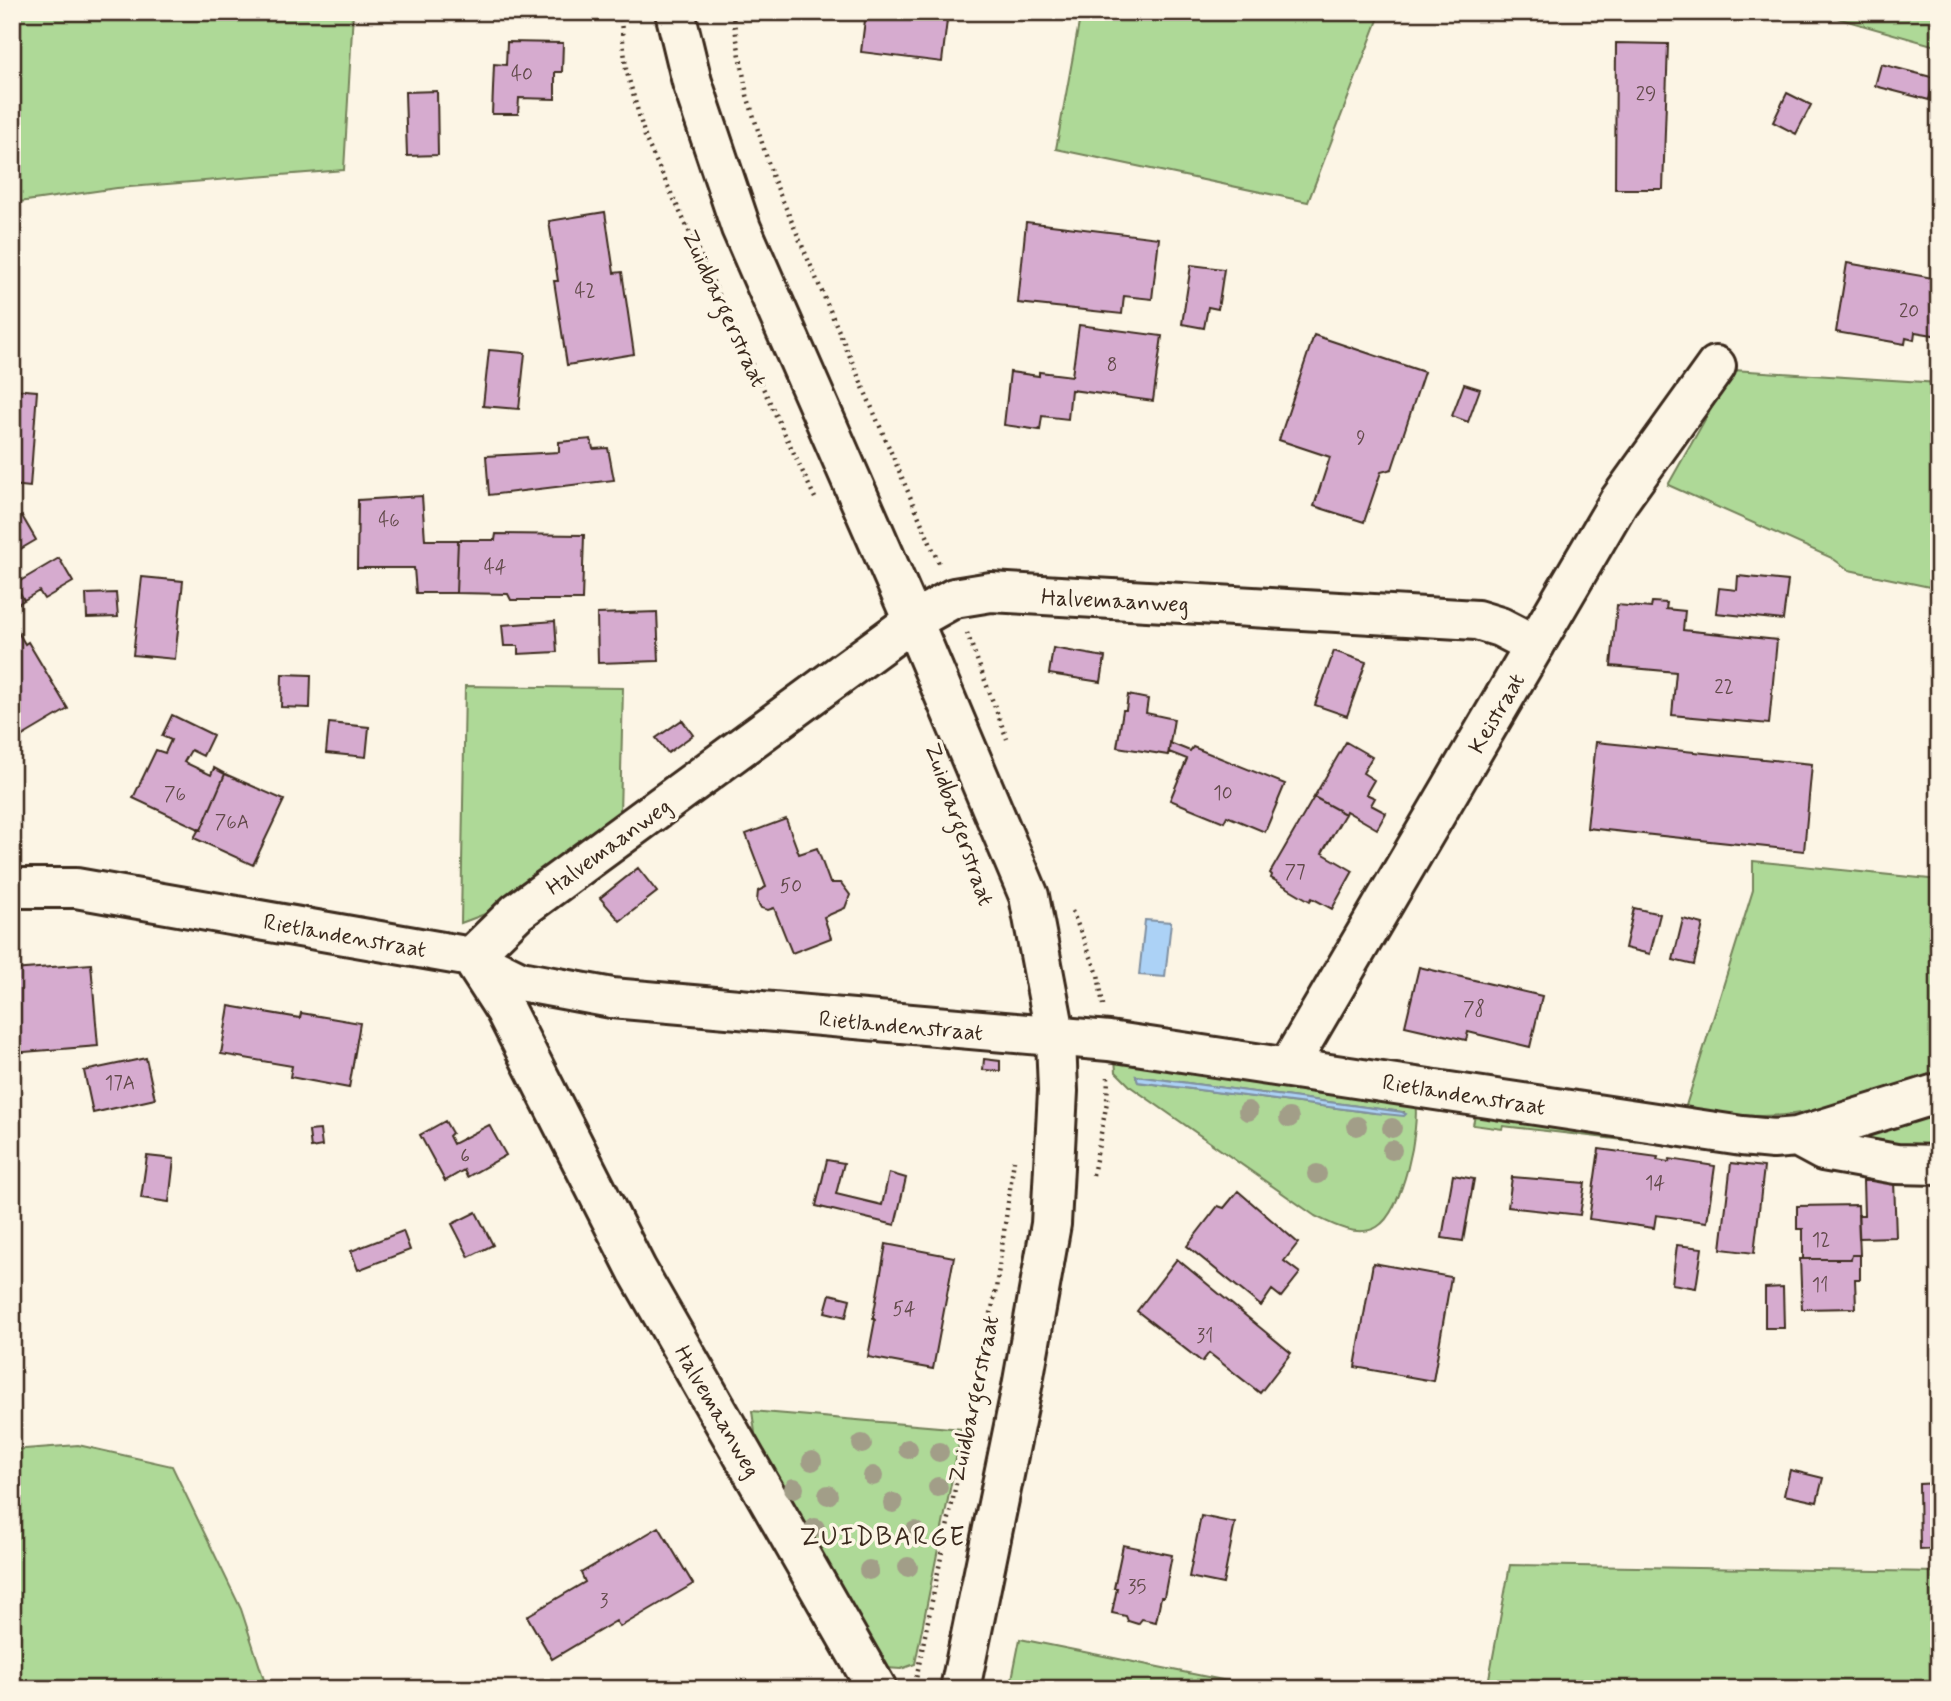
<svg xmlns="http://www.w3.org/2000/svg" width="1951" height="1701" font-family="Mynerve,sans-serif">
  <rect width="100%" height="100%" fill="#fcf5e5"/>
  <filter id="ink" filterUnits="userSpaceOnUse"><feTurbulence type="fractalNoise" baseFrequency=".0143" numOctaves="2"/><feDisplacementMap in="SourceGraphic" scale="14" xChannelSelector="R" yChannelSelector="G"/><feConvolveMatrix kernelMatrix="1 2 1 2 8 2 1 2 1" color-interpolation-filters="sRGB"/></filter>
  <g filter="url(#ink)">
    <path fill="#aed997" stroke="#74825a" stroke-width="2" fill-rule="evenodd" d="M12,12H353L344,170L117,188L12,203Z
      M1081,12H1381L1308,202L1056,149Z
      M1816,12H1939V47Z
      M1733,370L1939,383V589L1849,570L1832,558L1668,485Z
      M465,686L623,688L620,815L493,911L461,923Z
      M1753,861L1939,880V1071C1892,1087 1843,1108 1793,1114C1757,1119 1721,1114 1685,1109L1753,890Z
      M1115,1058L1415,1101C1420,1128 1403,1212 1377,1227C1358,1238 1333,1225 1315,1216L1131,1087L1116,1072ZM1136,1076L1402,1112H1405L1375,1113L1138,1082Z
      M1939,1104V1159L1831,1142Z
      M1476,1111L1658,1137L1657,1144L1503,1126L1502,1129L1473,1125Z
      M752,1411L962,1429L915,1664L901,1669L886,1668L760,1469Z
      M78,1445L172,1466L241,1609L267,1689H12V1450Z
      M1510,1565L1939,1572V1689H1487Z
      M1020,1639L1267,1689H1010Z"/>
    <path fill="#acd2f6" stroke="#7f8fa0" stroke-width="2" d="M1145,920L1171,922L1165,977L1139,975Z
      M1136,1076L1402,1112L1406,1114L1404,1116L1375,1113L1138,1082Z"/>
    <path fill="#d6abcf" stroke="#3b2a1e" stroke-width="2" d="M866,12H948L942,62L861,52Z
      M507,42L563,43L562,72H555V99L519,98L518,114H492L494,64L506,65Z
      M1616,43L1668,44L1663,189H1615Z
      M1881,64L1935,78L1929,100L1875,86Z
      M437,91L438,155L407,156L405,92Z
      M1787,93L1811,105L1796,134L1773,122Z
      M605,212L614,273L622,272L634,354L567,365L554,281H558L549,221Z
      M1026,222L1159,238L1152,299L1124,296L1122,314L1018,303Z
      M1847,263L1939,279V336L1915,332L1914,340L1906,338L1905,344L1836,332Z
      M1191,265L1224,269L1218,309L1208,307L1204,328L1182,324Z
      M1079,325L1162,336L1153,401L1071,390L1068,419L1042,416L1040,430L1004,425L1010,372L1039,376V372L1072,376Z
      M1314,335L1424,372L1392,469L1381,472L1364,522L1314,506L1330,457L1279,440Z
      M489,350L525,353L519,409L483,406Z
      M1464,384L1480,389L1468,422L1452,416Z
      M12,389L37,391L30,487L12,485Z
      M591,439L593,449L608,448L614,480L489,495L486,456L559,452V442Z
      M422,496L425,540H458L456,593H416L414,568H357L358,500Z
      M22,516L36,540L12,554V521Z
      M496,534L584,535L582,600H511L508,594L456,593L458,540H495Z
      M59,558L73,582L44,599L39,591L24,600L15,584Z
      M1738,576L1788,581L1783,620L1716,613L1719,588L1737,590Z
      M142,577L183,581L175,659L133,655Z
      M15,584L24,600L12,608V585Z
      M116,593L118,617L87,618L86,594Z
      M1652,602L1667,603L1666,609L1685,611L1683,630L1777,640L1769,724L1672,715L1676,672L1611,666L1617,605L1651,608Z
      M657,612L659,661L598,663L597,614Z
      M555,621L557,652L518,654V646H504L502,625Z
      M12,622L25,644L28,642L68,709L14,741L12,738Z
      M1053,648L1105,657L1101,682L1049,674Z
      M1334,651L1366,662L1347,716L1315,705Z
      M282,674L311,675L310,708L281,707Z
      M1128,695L1148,699L1146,713L1174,719L1168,755L1117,747L1123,710H1126Z
      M172,715L213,735L203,756L191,750L184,762L211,775L214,768L225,774L201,830L133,798L156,750L165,753L171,740L162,736Z
      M682,720L693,735L668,753L656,738Z
      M329,723L369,727L366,757L326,753Z
      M1346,742L1372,757L1363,773L1374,780L1366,794L1375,798L1371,805L1386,813L1377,829L1346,811L1345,814L1314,797Z
      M1596,742L1812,764L1804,851L1587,828Z
      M1170,743L1190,751L1193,747L1285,784L1265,832L1227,816L1224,822L1170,800L1187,759L1169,752Z
      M225,774L284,800L253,865L194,838L199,829L201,830Z
      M1314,797L1345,814L1322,853L1353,871L1332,909L1312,898L1310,901L1271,878L1272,875L1270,873Z
      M786,819L799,854L817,848L830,883H841L850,895L845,908L824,917L831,938L792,953L774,908L768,910L761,908L757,901L758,891L766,887L746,834Z
      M638,868L657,892L620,921L600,898Z
      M1634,908L1660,914L1650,954L1625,948Z
      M1683,919L1703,924L1694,965L1673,960Z
      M91,964L98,1046L12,1053V970Z
      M1419,967L1542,996L1530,1047L1468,1032L1466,1040L1405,1026Z
      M229,1006L300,1018L301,1013L360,1023L349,1088L290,1077L292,1066L221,1054Z
      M146,1058L155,1099L93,1113L84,1071Z
      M984,1059L1000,1061V1071L983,1070Z
      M445,1121L452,1133L449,1136L453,1144L489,1125L506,1155L467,1177L464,1170L445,1181L420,1135Z
      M320,1130L322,1146L311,1148L309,1131Z
      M1599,1149L1658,1157L1657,1160L1669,1162L1670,1159L1715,1166L1707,1222L1656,1215L1654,1228L1589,1219Z
      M147,1156L174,1159L169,1202L141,1198Z
      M827,1160L844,1163L836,1194L882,1205L889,1173L906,1178L895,1225L816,1206Z
      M1731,1163L1764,1167L1754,1253L1721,1249Z
      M1453,1175L1474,1179L1463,1241L1442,1238Z
      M1512,1177L1585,1183L1580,1215L1508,1207Z
      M1894,1180L1896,1237L1859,1238L1858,1215H1864L1863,1181Z
      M1238,1191L1298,1243L1284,1261L1300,1273L1281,1297L1272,1290L1261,1306L1187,1246L1218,1206L1224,1208Z
      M1858,1205L1860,1255H1852L1851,1259H1803V1229H1797V1206Z
      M476,1212L493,1245L469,1257L452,1224Z
      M403,1231L410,1250L358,1270L351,1251Z
      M886,1244L954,1257L933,1369L868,1357L875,1320L873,1318Z
      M1677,1245L1702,1248L1696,1288L1672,1284Z
      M1852,1255H1860V1279H1855L1856,1308L1802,1309L1800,1259H1851Z
      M1177,1259L1291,1353L1260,1393L1209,1353L1202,1362L1137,1311Z
      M1373,1263L1451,1277L1433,1381L1355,1367Z
      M1783,1287L1784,1328H1765V1288Z
      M830,1294L850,1299L846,1317L825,1312Z
      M1790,1470L1823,1478L1817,1502L1784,1495Z
      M1939,1483V1549L1920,1550L1919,1484Z
      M1201,1516L1235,1523L1223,1584L1189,1577Z
      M659,1527L693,1584L620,1627L616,1621L552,1659L527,1616L585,1582L581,1573Z
      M1123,1545L1172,1555L1164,1597H1161L1156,1622L1142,1619L1138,1624L1128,1621L1126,1616L1112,1613L1117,1588H1114Z"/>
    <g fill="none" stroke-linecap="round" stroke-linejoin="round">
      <defs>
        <path id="street" d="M12,888H76L471,957L520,981L612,998L1109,1041L1742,1136L1773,1139L1797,1137L1939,1093
          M471,957L517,912L913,621L954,598L991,592L1477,620L1500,627L1535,645
          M472,959L505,1010L637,1270L877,1689
          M1288,1067L1619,501L1716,366
          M1797,1137L1823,1151L1896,1164L1939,1165"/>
        <path id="secondary" d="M675,12L692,82L741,228L913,621L1029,896L1056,1038L1058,1091L1051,1224L1022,1387L960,1689"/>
      </defs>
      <use href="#street" stroke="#3b2a1e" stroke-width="44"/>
      <use href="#secondary" stroke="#3b2a1e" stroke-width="44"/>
      <path stroke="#3b2a1e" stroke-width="4.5" stroke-dasharray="2 5" stroke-linecap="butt" d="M620,12L626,69L646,140L815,498
        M732,12L747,95L773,178L940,566
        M967,633L1007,739
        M1072,911L1098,974L1103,1005
        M1093,1175L1107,1102L1108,1077
        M915,1684L996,1289L1014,1160"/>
      <use href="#street" stroke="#fcf5e5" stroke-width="38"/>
      <use href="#secondary" stroke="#fcf5e5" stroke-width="38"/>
    </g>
    <g fill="#a29e88">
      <circle cx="1248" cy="1111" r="10"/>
      <circle cx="1289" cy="1118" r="10"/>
      <circle cx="1357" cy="1126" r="10"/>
      <circle cx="1392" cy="1128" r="10"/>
      <circle cx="1392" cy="1150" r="10"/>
      <circle cx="1317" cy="1174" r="10"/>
      <circle cx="862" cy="1444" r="10"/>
      <circle cx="908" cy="1449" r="10"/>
      <circle cx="939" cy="1452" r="10"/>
      <circle cx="812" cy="1461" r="10"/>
      <circle cx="873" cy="1476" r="10"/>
      <circle cx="938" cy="1487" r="10"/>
      <circle cx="794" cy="1488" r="10"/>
      <circle cx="828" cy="1495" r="10"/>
      <circle cx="893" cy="1503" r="10"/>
      <circle cx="815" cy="1528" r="10"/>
      <circle cx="915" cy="1531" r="10"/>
      <circle cx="908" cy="1567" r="10"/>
      <circle cx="869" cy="1570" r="10"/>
    </g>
  </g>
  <g text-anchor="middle" stroke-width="7" stroke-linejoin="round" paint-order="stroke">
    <g font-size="19" fill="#624a4a">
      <text x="522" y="80">40</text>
      <text x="1646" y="100">29</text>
      <text x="585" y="297">42</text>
      <text x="1909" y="317">20</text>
      <text x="1112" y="371">8</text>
      <text x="1361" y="444">9</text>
      <text x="389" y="526">46</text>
      <text x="495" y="573">44</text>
      <text x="1724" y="693">22</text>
      <text x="1223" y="799">10</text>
      <text x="175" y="800">76</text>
      <text x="232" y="828">76A</text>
      <text x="1295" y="878">77</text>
      <text x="791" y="892">50</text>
      <text x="1474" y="1015">78</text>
      <text x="120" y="1089">17A</text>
      <text x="465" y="1162">6</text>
      <text x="1655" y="1189">14</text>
      <text x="1821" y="1246">12</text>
      <text x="1820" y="1291">11</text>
      <text x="904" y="1315">54</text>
      <text x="1205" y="1342">31</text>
      <text x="1137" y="1593">35</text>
      <text x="604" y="1607">3</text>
    </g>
    <g font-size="23" fill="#3b2a1e" stroke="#fcf5e5">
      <text transform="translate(725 308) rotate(65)" y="8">Zuidbargerstraat</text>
      <text transform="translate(1115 600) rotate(3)" y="8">Halvemaanweg</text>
      <text transform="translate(1496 713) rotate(-60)" y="8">Keistraat</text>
      <text transform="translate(960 824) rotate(71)" y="8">Zuidbargerstraat</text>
      <text transform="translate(608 846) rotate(-36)" y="8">Halvemaanweg</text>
      <text transform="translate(345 935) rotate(10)" y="8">Rietlandenstraat</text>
      <text transform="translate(901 1025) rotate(5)" y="8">Rietlandenstraat</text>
      <text transform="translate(1464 1094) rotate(9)" y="8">Rietlandenstraat</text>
      <text transform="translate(973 1399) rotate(-78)" y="8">Zuidbargerstraat</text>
      <text transform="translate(718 1411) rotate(60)" y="8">Halvemaanweg</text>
    </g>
    <g font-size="26" letter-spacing="2" fill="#3b2a1e" stroke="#fcf5e5">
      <text x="883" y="1545">ZUIDBARGE</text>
    </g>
  </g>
  <rect width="1951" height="1701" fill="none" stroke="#fcf5e5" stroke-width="42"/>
  <rect x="21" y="21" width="1909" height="1659" fill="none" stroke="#3b2a1e" stroke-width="2.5" filter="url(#ink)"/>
</svg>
